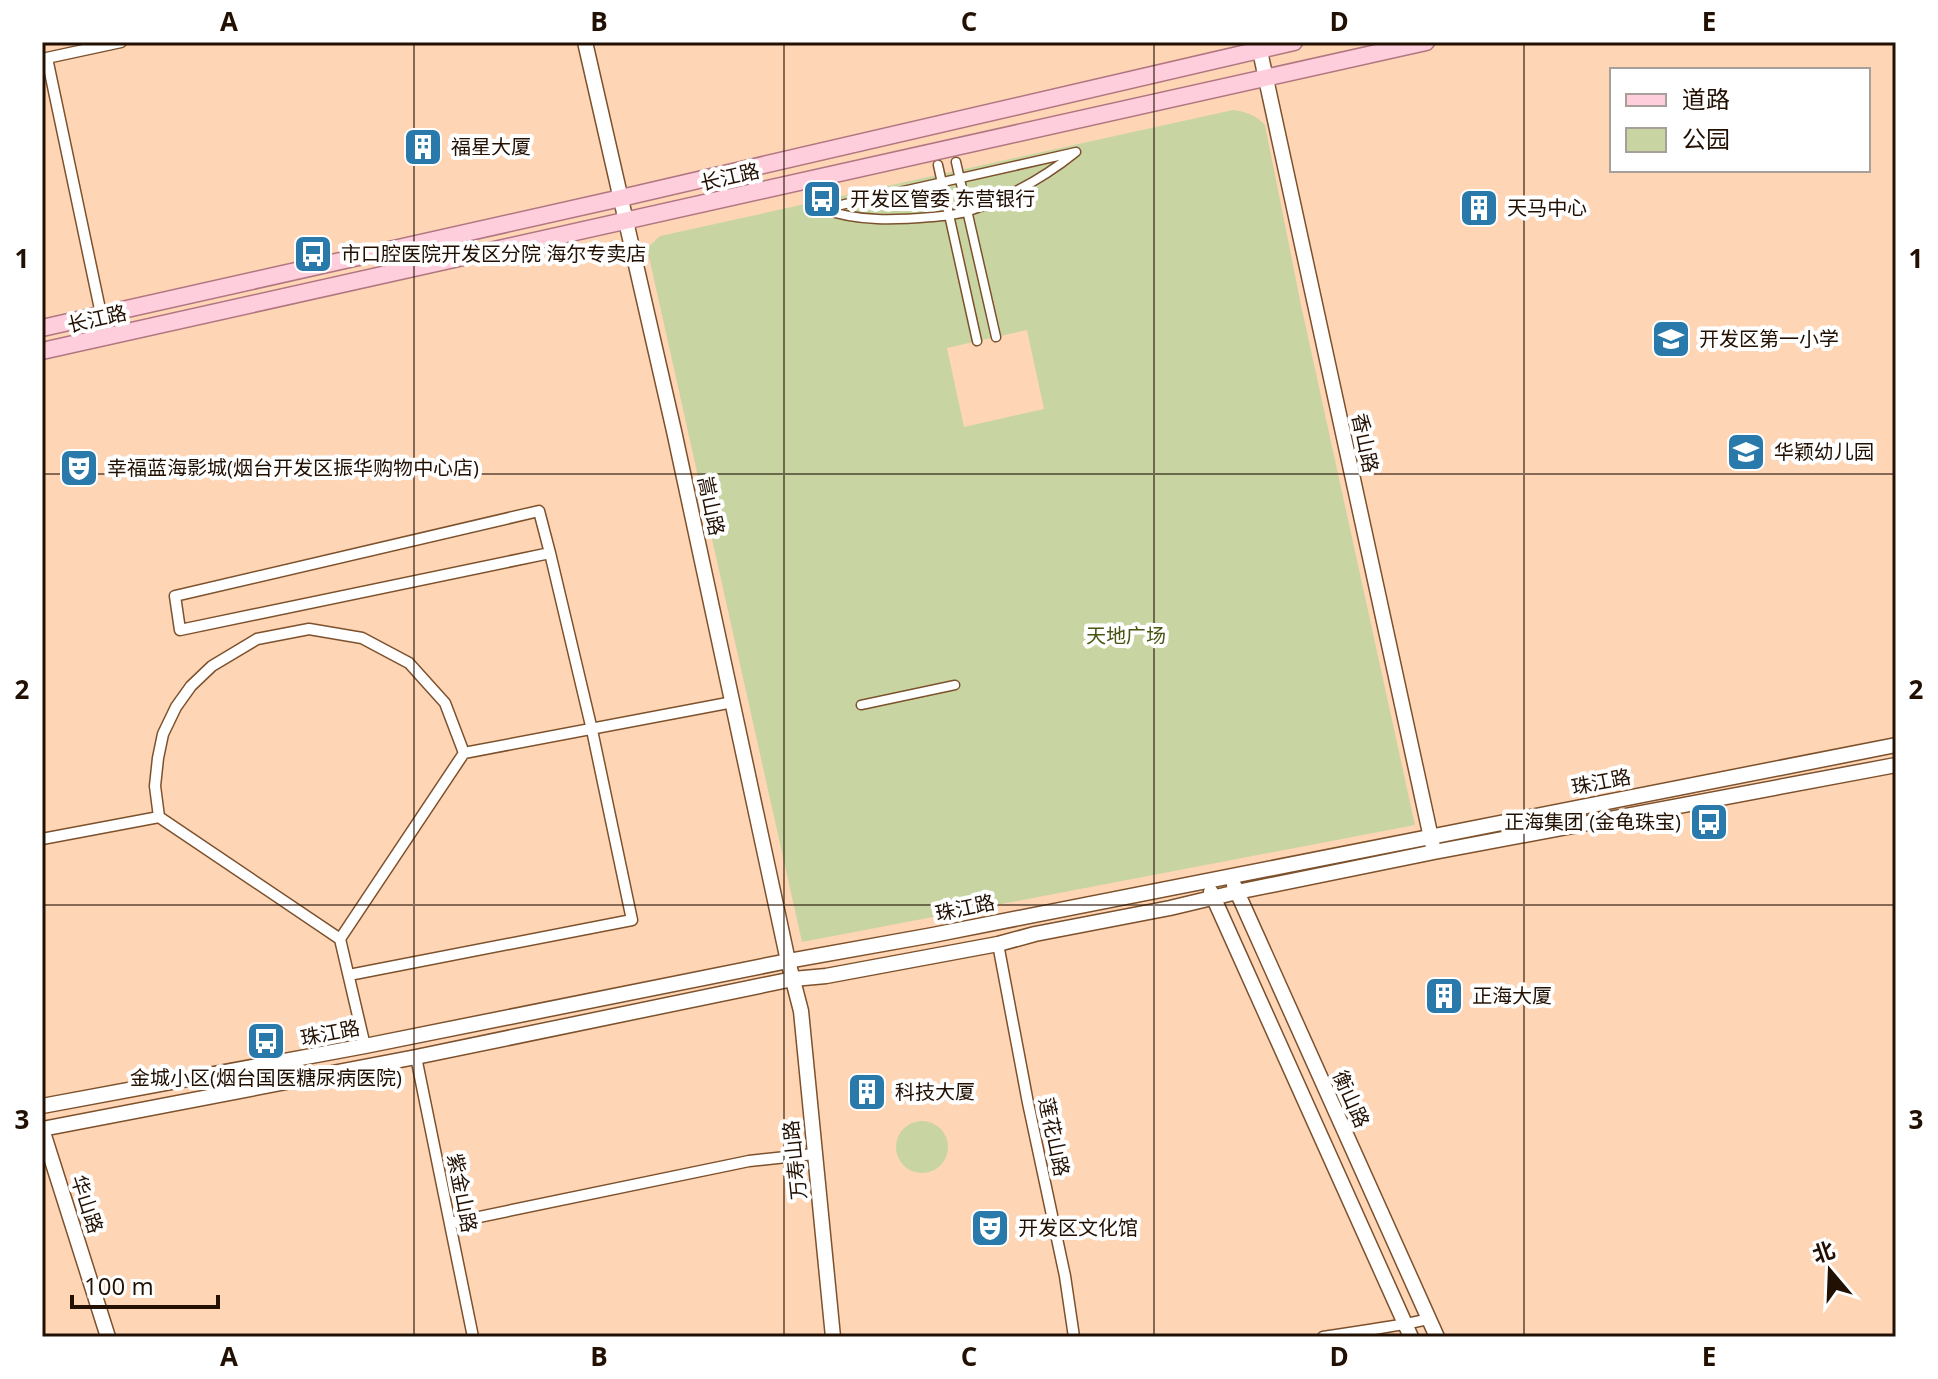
<svg xmlns="http://www.w3.org/2000/svg" width="1938" height="1379" font-family="'Open Sans','Noto Sans SC',sans-serif">
  <rect width="100%" height="100%" fill="#fed5b5"/>
  <path fill="#c8d5a2" fill-rule="evenodd" d="M1233,110C1247,112 1256,115 1265,125L1301,305L1415,825L802,942L647,248L660,236ZM1027,330L1044,409L964,427L947,348Z
    M896 1147a26 26 0 1 1 52 0a26 26 0 1 1-52 0Z"/>
  <g fill="none" stroke-linecap="round" stroke-linejoin="round">
    <defs>
      <path id="pedestrian" d="M1076,152C1045,177 1007,198 969,211C957,215 944,216 932,217C896,220 858,222 823,209Z
        M956,162L996,337
        M938,165L977,341
        M861,705L955,685"/>
      <path id="minor" d="M47,58L101,314
        M42,59L121,42
        M464,753L733,702
        M42,839L159,817
        M340,939L159,817L155,786L158,758L163,734L176,707L191,686L212,666L257,639L309,629L362,638L409,663L445,703L464,753L340,939L365,1046
        M998,944L1028,1103L1065,1276L1074,1337
        M349,975L632,920L592,730L550,553L180,630L175,596L539,511L550,553
        M416,1057L473,1337
        M450,1223L749,1161L814,1154
        M1323,1337C1358,1331 1395,1327 1429,1319"/>
      <path id="tertiary" d="M585,42L674,431L788,961L801,1011L833,1337
        M1258,42L1433,847
        M42,1129L108,1337"/>
      <path id="secondary" d="M1234,885L1437,1337
        M1211,892L1411,1337
        M42,1106L365,1046L788,961L933,935L1896,745
        M42,1129L416,1057L793,979L826,976L998,944L1035,934L1170,908L1237,892L1434,852L1896,765"/>
      <path id="primary" d="M42,328L621,198L1294,42
        M42,351L1426,42"/>
    </defs>
    <use href="#pedestrian" stroke="#7d512c" stroke-width="11"/>
    <use href="#minor" stroke="#7d512c" stroke-width="13"/>
    <use href="#tertiary" stroke="#7d512c" stroke-width="17"/>
    <use href="#secondary" stroke="#7d512c" stroke-width="17"/>
    <use href="#primary" stroke="#b17681" stroke-width="19"/>
    <use href="#pedestrian" stroke="#fff" stroke-width="8"/>
    <use href="#minor" stroke="#fff" stroke-width="10"/>
    <use href="#tertiary" stroke="#fff" stroke-width="14"/>
    <use href="#secondary" stroke="#fff" stroke-width="14"/>
    <use href="#primary" stroke="#fecedc" stroke-width="16"/>
  </g>
  <path fill="none" stroke="#221003" stroke-width="2" stroke-opacity="0.55" d="M414,42V1337M784,42V1337M1154,42V1337M1524,42V1337M42,474H1896M42,905H1896"/>
  <defs>
    <symbol id="building-square" viewBox="-11 -11 22 22"><rect x="-9" y="-9" width="18" height="18" rx="4" fill="#297aab" stroke="#fff"/><path d="M-4-6H4V6H1V3H-1V6H-4ZM-2.5-4.3h1.7v1.8h-1.7ZM.8-4.3h1.7v1.8H.8ZM-2.5-1h1.7V.8h-1.7ZM.8-1h1.7V.8H.8Z" fill="#fff"/></symbol>
    <symbol id="bus-square" viewBox="-11 -11 22 22"><rect x="-9" y="-9" width="18" height="18" rx="4" fill="#297aab" stroke="#fff"/><path d="M-5-6H5V4H4V6H2V4H-2V6H-4V4H-5ZM-3.5-4V0h7V-4ZM-3.5 1.2v1.5H-2V1.2ZM2 1.2v1.5H3.5V1.2Z" fill="#fff"/></symbol>
    <symbol id="school-square" viewBox="-11 -11 22 22"><rect x="-9" y="-9" width="18" height="18" rx="4" fill="#297aab" stroke="#fff"/><path d="M0-5L7-2L0 1L-7-2ZM-4 1L0 2.5L4 1V4Q0 6-4 4Z" fill="#fff"/></symbol>
    <symbol id="theatre-square" viewBox="-11 -11 22 22"><rect x="-9" y="-9" width="18" height="18" rx="4" fill="#297aab" stroke="#fff"/><path d="M-5-5.5Q0-4 5-5.5V0Q5 5 0 6Q-5 5-5 0ZM-3.3-2.5H-1v1.5H-3.3ZM1-2.5H3.3v1.5H1ZM-2.8 1Q0 5.5 2.8 1Z" fill="#fff"/></symbol>
  </defs>
  <g fill-rule="evenodd">
    <use href="#building-square" x="401" y="125" width="44" height="44"/>
    <use href="#bus-square" x="800" y="177" width="44" height="44"/>
    <use href="#building-square" x="1457" y="186" width="44" height="44"/>
    <use href="#bus-square" x="291" y="232" width="44" height="44"/>
    <use href="#school-square" x="1649" y="317" width="44" height="44"/>
    <use href="#school-square" x="1724" y="430" width="44" height="44"/>
    <use href="#theatre-square" x="57" y="446" width="44" height="44"/>
    <use href="#bus-square" x="1687" y="800" width="44" height="44"/>
    <use href="#building-square" x="1422" y="974" width="44" height="44"/>
    <use href="#bus-square" x="244" y="1019" width="44" height="44"/>
    <use href="#building-square" x="845" y="1070" width="44" height="44"/>
    <use href="#theatre-square" x="968" y="1206" width="44" height="44"/>
  </g>
  <g text-anchor="middle" stroke-width="8" stroke-linejoin="round" paint-order="stroke">
    <g font-size="20" fill="#221003" stroke="#fff" text-anchor="start">
      <text x="451" y="154">福星大厦</text>
      <text x="850" y="206">开发区管委 东营银行</text>
      <text x="1507" y="215">天马中心</text>
      <text x="341" y="261">市口腔医院开发区分院 海尔专卖店</text>
      <text x="1699" y="346">开发区第一小学</text>
      <text x="1774" y="459">华颖幼儿园</text>
      <text x="107" y="475">幸福蓝海影城(烟台开发区振华购物中心店)</text>
      <text x="1681" y="829" text-anchor="end">正海集团 (金龟珠宝)</text>
      <text x="1472" y="1003">正海大厦</text>
      <text x="266" y="1085" text-anchor="middle">金城小区(烟台国医糖尿病医院)</text>
      <text x="895" y="1099">科技大厦</text>
      <text x="1018" y="1235">开发区文化馆</text>
    </g>
    <g font-size="20" fill="#221003" stroke="#fff">
      <text transform="translate(730 177) rotate(-13)" y="7">长江路</text>
      <text transform="translate(97 319) rotate(-13)" y="7">长江路</text>
      <text transform="translate(1365 443) rotate(78)" y="7">香山路</text>
      <text transform="translate(711 506) rotate(78)" y="7">嵩山路</text>
      <text transform="translate(1601 782) rotate(-11)" y="7">珠江路</text>
      <text transform="translate(965 908) rotate(-12)" y="7">珠江路</text>
      <text transform="translate(330 1033) rotate(-11)" y="7">珠江路</text>
      <text transform="translate(1351 1099) rotate(66)" y="7">衡山路</text>
      <text transform="translate(1054 1137) rotate(78)" y="7">莲花山路</text>
      <text transform="translate(795 1160) rotate(-96)" y="7">万寿山路</text>
      <text transform="translate(462 1193) rotate(79)" y="7">紫金山路</text>
      <text transform="translate(87 1204) rotate(72)" y="7">华山路</text>
    </g>
    <g font-size="20" fill="#495612" stroke="#fff">
      <text x="1126" y="643">天地广场</text>
    </g>
  </g>
  <rect width="1938" height="1379" fill="none" stroke="#ffffff" stroke-width="88"/>
  <rect x="1610" y="68" width="260" height="104" fill="#ffffff" stroke="#a79f9a" stroke-width="2"/>
  <rect x="1626" y="94" width="40" height="12" fill="#fecedc" stroke="#a79f9a" stroke-width="2"/>
  <text x="1682" y="108" font-size="24" fill="#221003">道路</text>
  <rect x="1626" y="128" width="40" height="24" fill="#c8d5a2" stroke="#a79f9a" stroke-width="2"/>
  <text x="1682" y="148" font-size="24" fill="#221003">公园</text>
  <g transform="translate(1830 1271) rotate(341)" stroke="#ffffff" stroke-width="6" paint-order="stroke">
  <path d="M0-6L14 30L0 20L-14 30Z" fill="#221003"/>
  <text y="-12" font-size="22" font-weight="bold" text-anchor="middle" fill="#221003">北</text>
  </g>
  <path d="M72 1295v12h146v-12" fill="none" stroke="#221003" stroke-width="4"/>
  <text x="84" y="1295" font-size="24" fill="#221003" stroke="#ffffff" stroke-width="6" paint-order="stroke">100 m</text>
  <rect x="44" y="44" width="1850" height="1291" fill="none" stroke="#221003" stroke-width="3"/>
  <g font-size="26" text-anchor="middle" font-weight="bold" fill="#221003">
    <text x="229" y="31">A</text>
    <text x="599" y="31">B</text>
    <text x="969" y="31">C</text>
    <text x="1339" y="31">D</text>
    <text x="1709" y="31">E</text>
    <text x="22" y="268">1</text>
    <text x="1916" y="268">1</text>
    <text x="22" y="699">2</text>
    <text x="1916" y="699">2</text>
    <text x="22" y="1129">3</text>
    <text x="1916" y="1129">3</text>
    <text x="229" y="1366">A</text>
    <text x="599" y="1366">B</text>
    <text x="969" y="1366">C</text>
    <text x="1339" y="1366">D</text>
    <text x="1709" y="1366">E</text>
  </g>
</svg>
